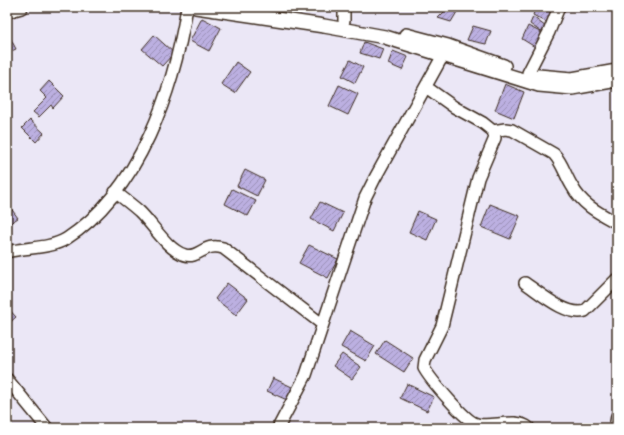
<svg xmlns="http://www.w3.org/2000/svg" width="624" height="435" font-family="'Comic Neue',sans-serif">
  <defs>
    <pattern id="building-hatch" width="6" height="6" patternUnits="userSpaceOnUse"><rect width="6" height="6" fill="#bcb0e1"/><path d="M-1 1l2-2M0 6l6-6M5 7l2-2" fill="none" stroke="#9a8fb6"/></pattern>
  </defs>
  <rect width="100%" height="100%" fill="#ebe7f6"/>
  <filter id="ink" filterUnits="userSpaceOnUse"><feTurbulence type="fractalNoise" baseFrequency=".025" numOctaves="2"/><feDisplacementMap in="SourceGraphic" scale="8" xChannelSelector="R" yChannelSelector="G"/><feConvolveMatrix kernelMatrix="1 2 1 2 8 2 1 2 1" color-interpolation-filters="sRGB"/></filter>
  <g filter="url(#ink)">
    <path fill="url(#building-hatch)" stroke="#3b2a1e" d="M449,7L457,12L451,22L438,18Z
      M536,7H551L554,9L548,23L533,15Z
      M533,17L546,27L544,34L530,24Z
      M202,18L221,28L209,51L190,41Z
      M473,26L491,31L486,44L467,40Z
      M528,26L544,34L535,47L522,39Z
      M7,32L16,49L7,53Z
      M154,35L174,53L162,66L142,49Z
      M364,42L383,49L379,59L360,53Z
      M393,51L408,57L402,70L388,64Z
      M350,60L363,67L355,83L342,76Z
      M236,62L250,72L235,93L221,84Z
      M49,81L64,96L53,108L51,105L39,117L33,112L47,98L40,91Z
      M505,84L524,92L514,118L495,110Z
      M339,85L358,94L348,115L329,106Z
      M30,120L44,133L36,142L22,128Z
      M245,170L265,180L257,196L237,186Z
      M232,189L256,201L248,216L225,204Z
      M320,202L343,213L334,231L311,219Z
      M7,203L18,218L9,224L7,221Z
      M490,204L520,216L510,239L481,227Z
      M418,211L436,219L427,240L409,232Z
      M309,245L338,259L328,278L299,263Z
      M227,283L248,299L236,315L215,299Z
      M7,307L16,317L7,325Z
      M350,331L375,346L366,361L341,347Z
      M385,340L413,358L404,372L376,354Z
      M342,354L361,367L352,379L333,366Z
      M273,378L292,387L287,400L267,391Z
      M407,384L434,397L427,411L400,398Z"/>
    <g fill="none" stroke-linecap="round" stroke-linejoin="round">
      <defs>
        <path id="minor" d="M344,7V21
          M528,73L549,32L559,7
          M426,87L454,107L483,123L493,131L495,138L478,178L442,326L425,360L424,368C430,379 466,422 477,424C492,428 516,417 529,428
          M493,131L505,129L512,130L554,154C563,164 565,175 572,186C582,205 599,213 617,223
          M115,192C123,198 131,204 139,211C152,223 167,250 185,255C199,259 204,242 223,248L322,324
          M7,252C26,247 49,249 66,239C140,191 174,89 187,7
          M525,283C540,293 567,317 585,311L617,279
          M7,379L47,428
          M278,428L306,375L365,198L375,178L447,48
          M615,428L617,416"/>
        <path id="major" d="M196,7L324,26L385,37L539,85L572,88L617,80
          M7,11L21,7
          M406,35L448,46L504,66
          M538,76L572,79L617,71"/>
      </defs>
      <use href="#minor" stroke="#3b2a1e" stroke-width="14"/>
      <use href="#major" stroke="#3b2a1e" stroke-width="16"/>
      <use href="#minor" stroke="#fff" stroke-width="11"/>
      <use href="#major" stroke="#fff" stroke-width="13"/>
    </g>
  </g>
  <rect width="624" height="435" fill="none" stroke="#fff" stroke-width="24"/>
  <rect x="12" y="12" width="600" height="411" fill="none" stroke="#3b2a1e" stroke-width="1.5" filter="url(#ink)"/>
</svg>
